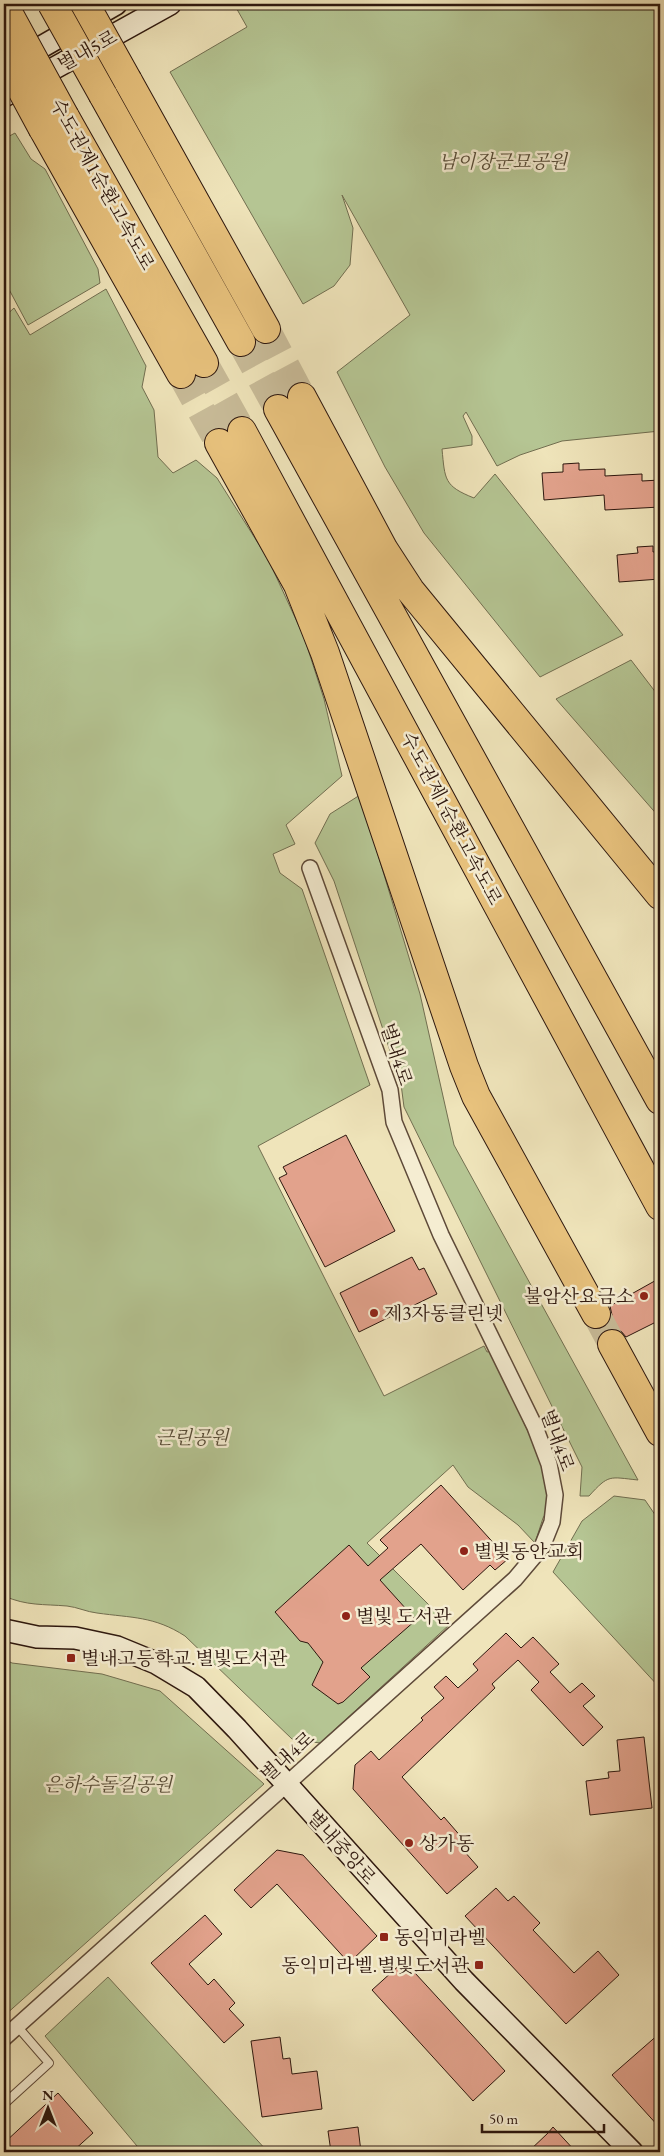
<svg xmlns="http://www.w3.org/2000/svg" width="664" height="2156" font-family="'EB Garamond','Noto Serif KR',serif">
  <rect width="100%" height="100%" fill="#efe4ba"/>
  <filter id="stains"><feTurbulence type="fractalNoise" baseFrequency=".004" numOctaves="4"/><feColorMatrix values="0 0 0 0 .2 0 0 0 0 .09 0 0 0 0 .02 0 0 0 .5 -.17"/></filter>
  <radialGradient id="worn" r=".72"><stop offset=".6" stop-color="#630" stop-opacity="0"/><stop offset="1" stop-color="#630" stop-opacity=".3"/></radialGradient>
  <path fill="#b5c593" stroke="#716e50" d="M234,4H660V431L562,441L520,455L497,466L466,412L463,416L472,436V445L442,449C445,480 444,486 474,498L495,474L623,635L540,677L424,533L385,467L337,372L410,315L342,195L353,228L350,265L334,286L303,304L170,72L247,27Z
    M15,133L31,159L45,169L98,269L100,283L28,325L4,280V139Z
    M106,289L146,366L142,387L154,410L158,457L173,473L196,460L217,478L268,559L304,637L324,699L342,776L286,825L295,844L273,854L280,873L302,889L370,1085L258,1146L384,1396L484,1346L487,1352L491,1351L546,1471L550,1506L543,1518L535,1543L518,1525L468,1487L453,1465L367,1543L449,1625L320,1743L292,1739L185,1636C154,1616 132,1618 97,1613C87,1612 77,1607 67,1606C43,1604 27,1606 4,1596V317L14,308L30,335Z
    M631,660L660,698V818L556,699Z
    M360,795L420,994L454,1145L638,1480C609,1477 609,1474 589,1496H580L582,1467L404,1107L401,1084L334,881L315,843L330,814Z
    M614,1496L645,1500L660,1522V1688L553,1572L582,1521Z
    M4,1659L12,1663L102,1674L160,1691L264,1784L4,2016Z
    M108,1977L268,2152H142L45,2036Z"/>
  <path fill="#e2a28c" stroke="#2d170e" d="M579,463V470L605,469V476L642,474V481L660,480V507L605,510L604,495L544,500L542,473L563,472V464Z
    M653,546V552L660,551V579L619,582L617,555L638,553L637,547Z
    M346,1135L395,1231L325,1267L279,1178L287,1174L283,1167Z
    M412,1257L419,1270L424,1268L437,1294L359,1332L340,1293Z
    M660,1278V1320L626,1337L621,1331L612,1328L604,1331L598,1338L593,1329L603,1328L609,1322L612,1315L610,1306Z
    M441,1485L508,1559L495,1570L490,1565L463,1590L421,1544L380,1580L416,1620L361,1668L370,1677L343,1702L338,1704L312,1685L323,1662L308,1643L300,1641L275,1612L349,1545L368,1566L388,1548L380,1540Z
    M506,1633L521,1648L533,1637L559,1664L550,1672L570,1693L582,1683L595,1696L583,1706L603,1727L583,1746L531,1690L539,1682L518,1660L492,1684L495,1688L402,1777L441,1820L444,1817L469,1846L464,1851L478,1867L447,1894L353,1789L355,1765L371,1751L379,1760L423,1720L421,1718L444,1698L434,1687L446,1676L458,1688L478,1670L473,1664Z
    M644,1737L652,1808L590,1815L586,1781L609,1778L608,1772L620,1771L617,1740Z
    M277,1850L303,1855L377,1936L349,1963L277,1884L251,1908L234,1890Z
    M496,1888L508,1901L514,1896L540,1923L533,1930L574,1973L598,1951L619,1975L566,2024L465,1916Z
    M205,1915L222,1934L189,1964L208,1985L214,1979L235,2003L229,2009L244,2025L224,2043L151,1963Z
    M404,1961L505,2071L473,2101L372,1990Z
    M660,2033V2128L612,2075Z
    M280,2037L283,2059L290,2058L292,2074L317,2071L322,2109L262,2117L251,2041Z
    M58,2093L93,2133L72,2152H4V2143Z
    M358,2127L361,2152H331L328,2131Z
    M553,2127L576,2152H528L548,2133Z"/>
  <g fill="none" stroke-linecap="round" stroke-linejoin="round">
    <path stroke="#c8bb98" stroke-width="28" stroke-dasharray="28 14" stroke-linecap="butt" d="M266,329L302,397
      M241,342L278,409
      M204,363L242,431
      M181,374L219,443
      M596,1314L612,1344"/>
    <defs>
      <path id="lane" d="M4,2104L49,2063L17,2026"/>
      <path id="street" d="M4,2038L515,1579L542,1547L552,1522L555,1495L549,1464L535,1427L441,1235L394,1122L390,1090L310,868"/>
      <path id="secondary" d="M17,61L116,4
        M4,96L170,4
        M4,1630L37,1637L75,1638L117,1647L156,1663L196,1687L237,1729L464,1981L632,2152"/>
      <path id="highway" d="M128,81L266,329
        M103,95L241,342
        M65,117L204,363
        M43,129L181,374
        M302,397L384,550L410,590L660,895
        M278,409L660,1100
        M242,431L660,1206
        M219,443L298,585L325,653L464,1066L476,1096L596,1314
        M612,1344L660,1432"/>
    </defs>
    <use href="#lane" stroke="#5e4a39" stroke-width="10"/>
    <use href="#street" stroke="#5e4a39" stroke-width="18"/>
    <use href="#secondary" stroke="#2d170e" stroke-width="24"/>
    <use href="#highway" stroke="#2d170e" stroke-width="30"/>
    <use href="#lane" stroke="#f5edd2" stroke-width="8"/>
    <use href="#street" stroke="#f5edd2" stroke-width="15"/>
    <use href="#secondary" stroke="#f5edd2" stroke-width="21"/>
    <use href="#highway" stroke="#e8c27d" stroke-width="28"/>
    <defs>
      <path id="highway-bridge" d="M52,4L103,95
        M85,4L128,81
        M5,7L65,117
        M4,57L43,129"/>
    </defs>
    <use href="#highway-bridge" stroke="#2d170e" stroke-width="30" stroke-linecap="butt"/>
    <use href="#highway-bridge" stroke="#e8c27d" stroke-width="28"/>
  </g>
  <g fill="#8f2418" stroke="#f5edd2" stroke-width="2">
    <circle cx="644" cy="1296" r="5"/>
    <circle cx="374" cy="1313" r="5"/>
    <circle cx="464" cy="1551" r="5"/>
    <circle cx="346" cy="1616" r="5"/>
    <rect x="66" y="1653" width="10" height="10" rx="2.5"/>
    <circle cx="409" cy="1843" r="5"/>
    <rect x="379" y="1932" width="10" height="10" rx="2.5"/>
    <rect x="474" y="1960" width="10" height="10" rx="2.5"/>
  </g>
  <g text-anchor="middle" stroke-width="5" stroke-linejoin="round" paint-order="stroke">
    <g font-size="19" fill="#2d170e" stroke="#f5edd2">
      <text transform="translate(87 50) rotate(-29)" y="7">별내5로</text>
      <text transform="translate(103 184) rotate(61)" y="7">수도권제1순환고속도로</text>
      <text transform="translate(452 818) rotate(62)" y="7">수도권제1순환고속도로</text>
      <text transform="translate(397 1054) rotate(72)" y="7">별내4로</text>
      <text transform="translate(558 1440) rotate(70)" y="7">별내4로</text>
      <text transform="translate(287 1756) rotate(-42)" y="7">별내4로</text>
      <text transform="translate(342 1847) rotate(48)" y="7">별내중앙로</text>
    </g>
    <g font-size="19" font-style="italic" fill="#564b36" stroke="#f5edd2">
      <text x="503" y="168">남이장군묘공원</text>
      <text x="192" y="1444">근린공원</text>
      <text x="108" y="1791">은하수돌길공원</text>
    </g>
    <g font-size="19" fill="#2d170e" stroke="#f5edd2" text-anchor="start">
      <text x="634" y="1303" text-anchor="end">불암산요금소</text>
      <text x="384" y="1320">제3자동클린넷</text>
      <text x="474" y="1558">별빛동안교회</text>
      <text x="356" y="1623">별빛 도서관</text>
      <text x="81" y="1665">별내고등학교.별빛도서관</text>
      <text x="419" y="1850">상가동</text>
      <text x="394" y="1944">동익미라벨</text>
      <text x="469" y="1972" text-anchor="end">동익미라벨.별빛도서관</text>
    </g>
  </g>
  <rect width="664" height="2156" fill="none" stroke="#efe4ba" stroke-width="20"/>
  <rect x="5" y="5" width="654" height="2146" fill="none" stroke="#2d170e" stroke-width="2.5"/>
  <rect x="10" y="10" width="644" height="2136" fill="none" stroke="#2d170e"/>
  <g transform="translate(48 2108)" stroke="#f5edd2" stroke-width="4" paint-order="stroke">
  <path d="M0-4L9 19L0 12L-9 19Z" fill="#2d170e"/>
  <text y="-8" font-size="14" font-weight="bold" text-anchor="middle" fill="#2d170e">N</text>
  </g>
  <path d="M482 2124v8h122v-8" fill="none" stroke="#2d170e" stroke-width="2.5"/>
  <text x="489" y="2124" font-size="15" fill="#2d170e" stroke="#f5edd2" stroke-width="4" paint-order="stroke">50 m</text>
  <rect width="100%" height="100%" filter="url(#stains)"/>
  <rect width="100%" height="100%" fill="url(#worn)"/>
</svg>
